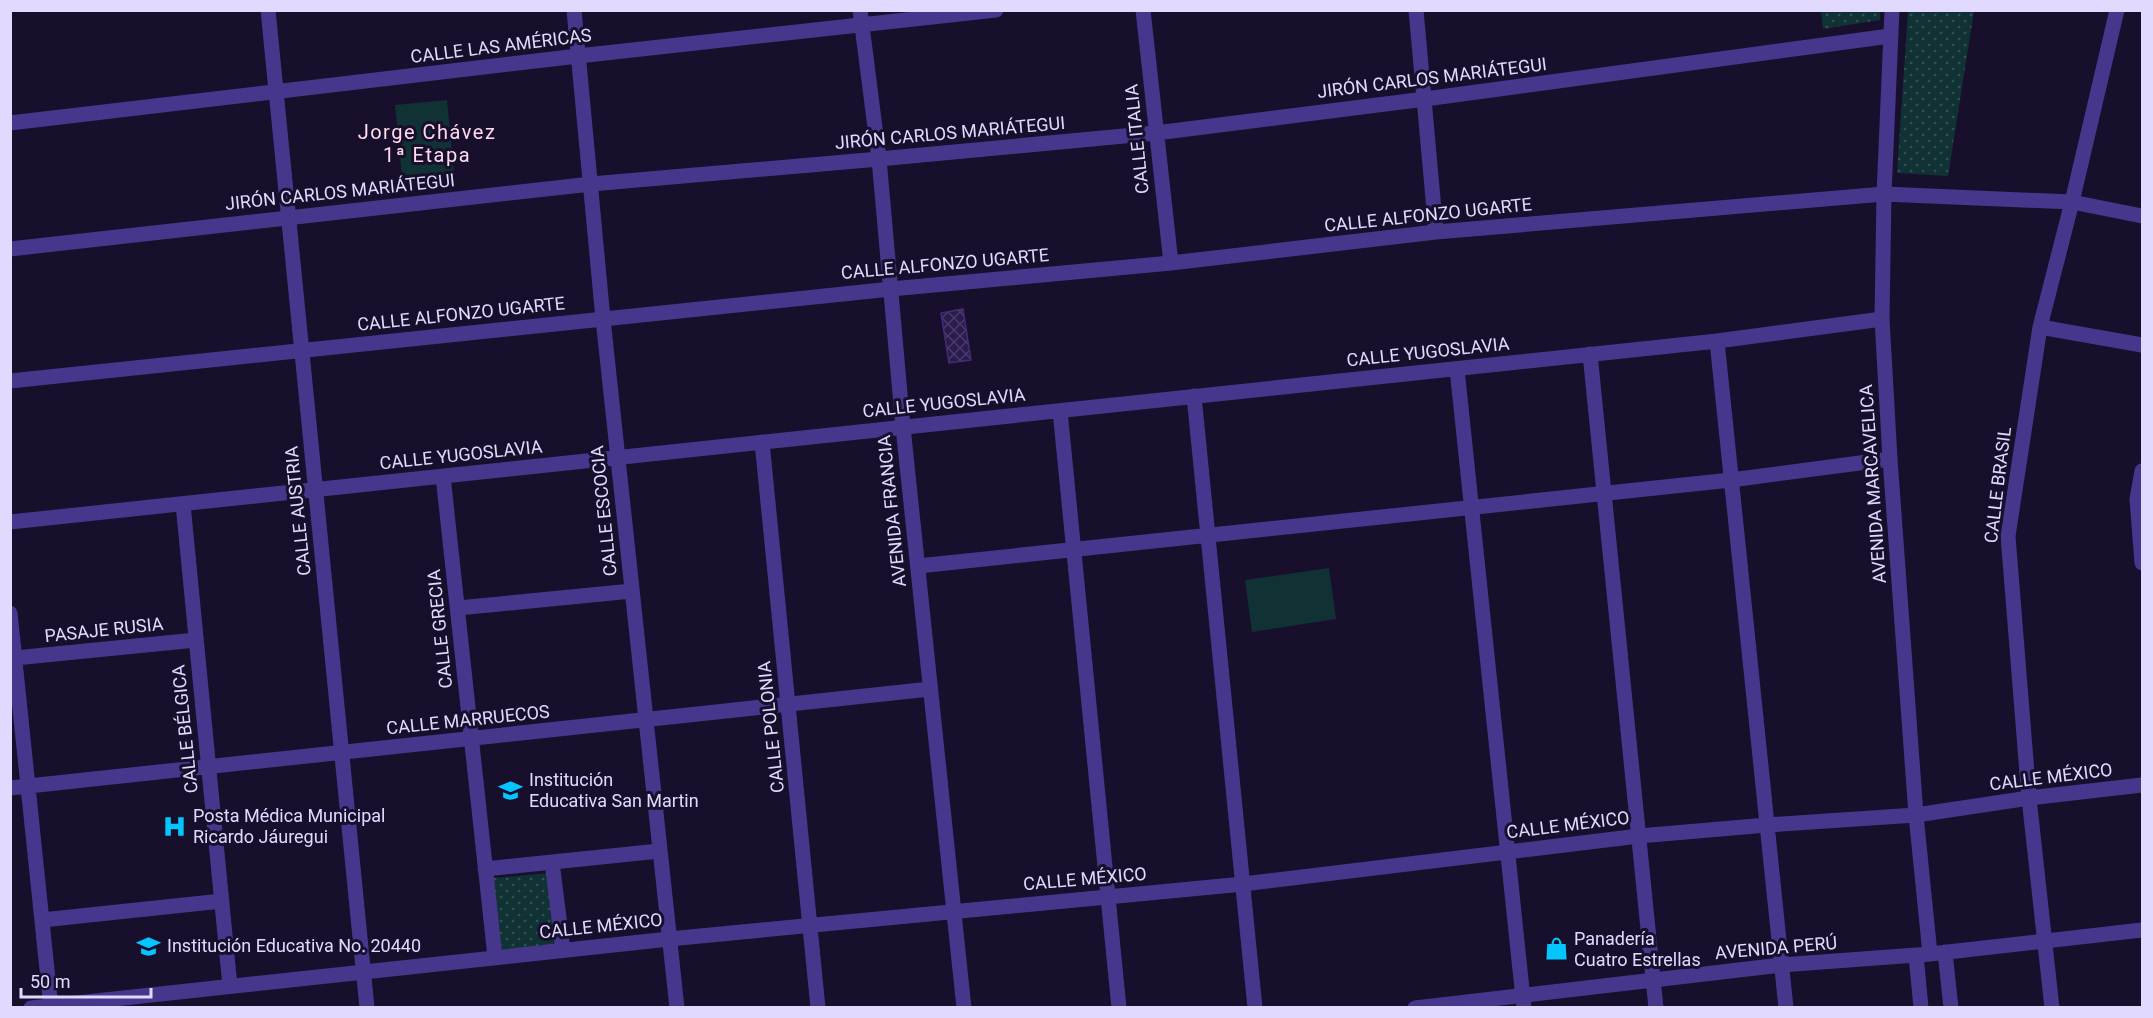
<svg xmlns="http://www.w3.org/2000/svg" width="2153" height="1018" font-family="Roboto,sans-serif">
  <defs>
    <pattern id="park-dots" width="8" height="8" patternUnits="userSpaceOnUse" patternTransform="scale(1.5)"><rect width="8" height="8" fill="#113235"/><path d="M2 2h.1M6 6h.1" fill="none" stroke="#334f53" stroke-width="1.8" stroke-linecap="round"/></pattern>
    <pattern id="building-cross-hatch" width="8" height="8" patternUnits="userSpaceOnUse" patternTransform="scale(1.5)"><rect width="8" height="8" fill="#2b1a4d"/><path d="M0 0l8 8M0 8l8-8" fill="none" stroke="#493b68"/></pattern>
  </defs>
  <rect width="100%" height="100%" fill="#170f2b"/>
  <path fill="url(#park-dots)" d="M1821,11H1880V20L1823,29Z
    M1908,11H1974L1948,176L1897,173Z
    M550,873L558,944L502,951L493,878Z"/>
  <path fill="#113235" d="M447,100L455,182L403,187L395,105Z
    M1329,568L1336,619L1252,632L1245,580Z"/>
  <path fill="url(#building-cross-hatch)" stroke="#452a7a" stroke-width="1.5" d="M963,309L971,360L949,363L941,313Z"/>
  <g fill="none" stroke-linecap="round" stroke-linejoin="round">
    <path stroke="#46378c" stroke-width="15" d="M268,10L367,1008
      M574,10L603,319L677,1008
      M1143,10L1171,263
      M1416,10L1436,232
      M10,123L578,56L996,10
      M10,249L591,184L879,159L1156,133L1425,99L1890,36
      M2040,327L2142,345
      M1717,341L1786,1008
      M1590,354L1656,1008
      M1457,369L1524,1008
      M10,381L891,289L1171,263L1436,232L1884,194
      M1194,396L1255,1008
      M1060,411L1119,1008
      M762,442L818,1008
      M2142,471L2137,499L2142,563
      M443,476L495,957
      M183,504L230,986
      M10,522L1717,341L1882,319
      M918,566L1731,480L1890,459
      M458,608L632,591
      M10,613L51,1008
      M15,658L196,640
      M10,788L930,689
      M552,862L563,950
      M485,869L659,851
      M42,920L222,901
      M31,1008L669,939L1243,884L1639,836L1767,825L1916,815L2029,798L2142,785
      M2052,1008L2029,798L2008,536L2040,327L2072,202L2117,10"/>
    <path stroke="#46378c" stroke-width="15" d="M860,10L879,159L903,427L964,1008
      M1892,10L1884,194L1882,319L1890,459L1916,815L1930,954
      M1884,194L2072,202L2142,216
      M1945,952L1951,1008
      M1916,955L1921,1008
      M1415,1008L1781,965L1930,954L2142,930"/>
  </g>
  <defs>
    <symbol id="school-bare" viewBox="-9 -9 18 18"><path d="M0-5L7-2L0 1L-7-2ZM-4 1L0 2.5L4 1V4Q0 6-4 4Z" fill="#05c5ff" stroke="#170f2b" stroke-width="2.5" paint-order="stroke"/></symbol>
    <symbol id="hospital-bare" viewBox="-9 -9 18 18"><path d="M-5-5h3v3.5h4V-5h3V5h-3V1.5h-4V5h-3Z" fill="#05c5ff" stroke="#170f2b" stroke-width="2.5" paint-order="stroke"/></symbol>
    <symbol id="shop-bare" viewBox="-9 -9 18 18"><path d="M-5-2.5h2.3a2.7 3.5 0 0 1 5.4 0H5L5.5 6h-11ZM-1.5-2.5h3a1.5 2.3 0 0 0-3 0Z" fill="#05c5ff" stroke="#170f2b" stroke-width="2.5" paint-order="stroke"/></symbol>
  </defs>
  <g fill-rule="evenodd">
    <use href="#school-bare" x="494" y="774" width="33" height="33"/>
    <use href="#hospital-bare" x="158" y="810" width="33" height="33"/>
    <use href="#school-bare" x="132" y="930" width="33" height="33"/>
    <use href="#shop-bare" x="1540" y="932" width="33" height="33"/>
  </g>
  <g text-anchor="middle" stroke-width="6" stroke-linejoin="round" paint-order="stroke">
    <g font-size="18" fill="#e2d9ff" stroke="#170f2b">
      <text transform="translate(501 46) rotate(-7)" y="6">CALLE LAS AMÉRICAS</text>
      <text transform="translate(1432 78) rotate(-7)" y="6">JIRÓN CARLOS MARIÁTEGUI</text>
      <text transform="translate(950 133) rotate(-5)" y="6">JIRÓN CARLOS MARIÁTEGUI</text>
      <text transform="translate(1137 139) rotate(-96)" y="6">CALLE ITALIA</text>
      <text transform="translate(340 192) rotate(-6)" y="6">JIRÓN CARLOS MARIÁTEGUI</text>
      <text transform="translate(1428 215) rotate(-6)" y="6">CALLE ALFONZO UGARTE</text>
      <text transform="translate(945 264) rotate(-5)" y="6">CALLE ALFONZO UGARTE</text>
      <text transform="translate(461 314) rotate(-6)" y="6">CALLE ALFONZO UGARTE</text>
      <text transform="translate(1428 352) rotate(-6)" y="6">CALLE YUGOSLAVIA</text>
      <text transform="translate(944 403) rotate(-6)" y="6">CALLE YUGOSLAVIA</text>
      <text transform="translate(461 455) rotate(-6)" y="6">CALLE YUGOSLAVIA</text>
      <text transform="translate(1873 484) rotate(-94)" y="6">AVENIDA MARCAVELICA</text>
      <text transform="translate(1998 485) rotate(-83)" y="6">CALLE BRASIL</text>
      <text transform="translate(298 511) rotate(-96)" y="6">CALLE AUSTRIA</text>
      <text transform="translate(604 511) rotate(-96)" y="6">CALLE ESCOCIA</text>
      <text transform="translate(892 511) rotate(-96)" y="6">AVENIDA FRANCIA</text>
      <text transform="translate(440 629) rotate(-96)" y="6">CALLE GRECIA</text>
      <text transform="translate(104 630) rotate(-6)" y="6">PASAJE RUSIA</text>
      <text transform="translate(468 720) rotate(-6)" y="6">CALLE MARRUECOS</text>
      <text transform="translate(771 727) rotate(-96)" y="6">CALLE POLONIA</text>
      <text transform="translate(185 729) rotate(-96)" y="6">CALLE BÉLGICA</text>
      <text transform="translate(2051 777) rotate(-7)" y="6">CALLE MÉXICO</text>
      <text transform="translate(1568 825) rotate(-7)" y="6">CALLE MÉXICO</text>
      <text transform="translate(1085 879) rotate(-5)" y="6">CALLE MÉXICO</text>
      <text transform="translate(601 926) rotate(-6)" y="6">CALLE MÉXICO</text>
      <text transform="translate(1776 948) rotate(-5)" y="6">AVENIDA PERÚ</text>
    </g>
    <g font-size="18" fill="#e2d9ff" stroke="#170f2b" text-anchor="start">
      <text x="529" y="786">Institución<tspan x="529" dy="21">Educativa San Martin</tspan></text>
      <text x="193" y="822">Posta Médica Municipal<tspan x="193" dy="21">Ricardo Jáuregui</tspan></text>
      <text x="1574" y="945">Panadería<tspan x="1574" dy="21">Cuatro Estrellas</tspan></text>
      <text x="167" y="952">Institución Educativa No. 20440</text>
    </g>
    <g font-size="20" letter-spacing="1.5" fill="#ffdbed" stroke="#170f2b">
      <text x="427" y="139">Jorge Chávez<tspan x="427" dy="23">1ª Etapa</tspan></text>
    </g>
  </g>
  <rect width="2153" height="1018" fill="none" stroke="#e2d9ff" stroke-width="24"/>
  <path d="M21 988v9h130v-9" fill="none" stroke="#e2d9ff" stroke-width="3"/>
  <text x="30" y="988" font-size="18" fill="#e2d9ff" stroke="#170f2b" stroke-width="4.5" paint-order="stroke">50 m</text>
</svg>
